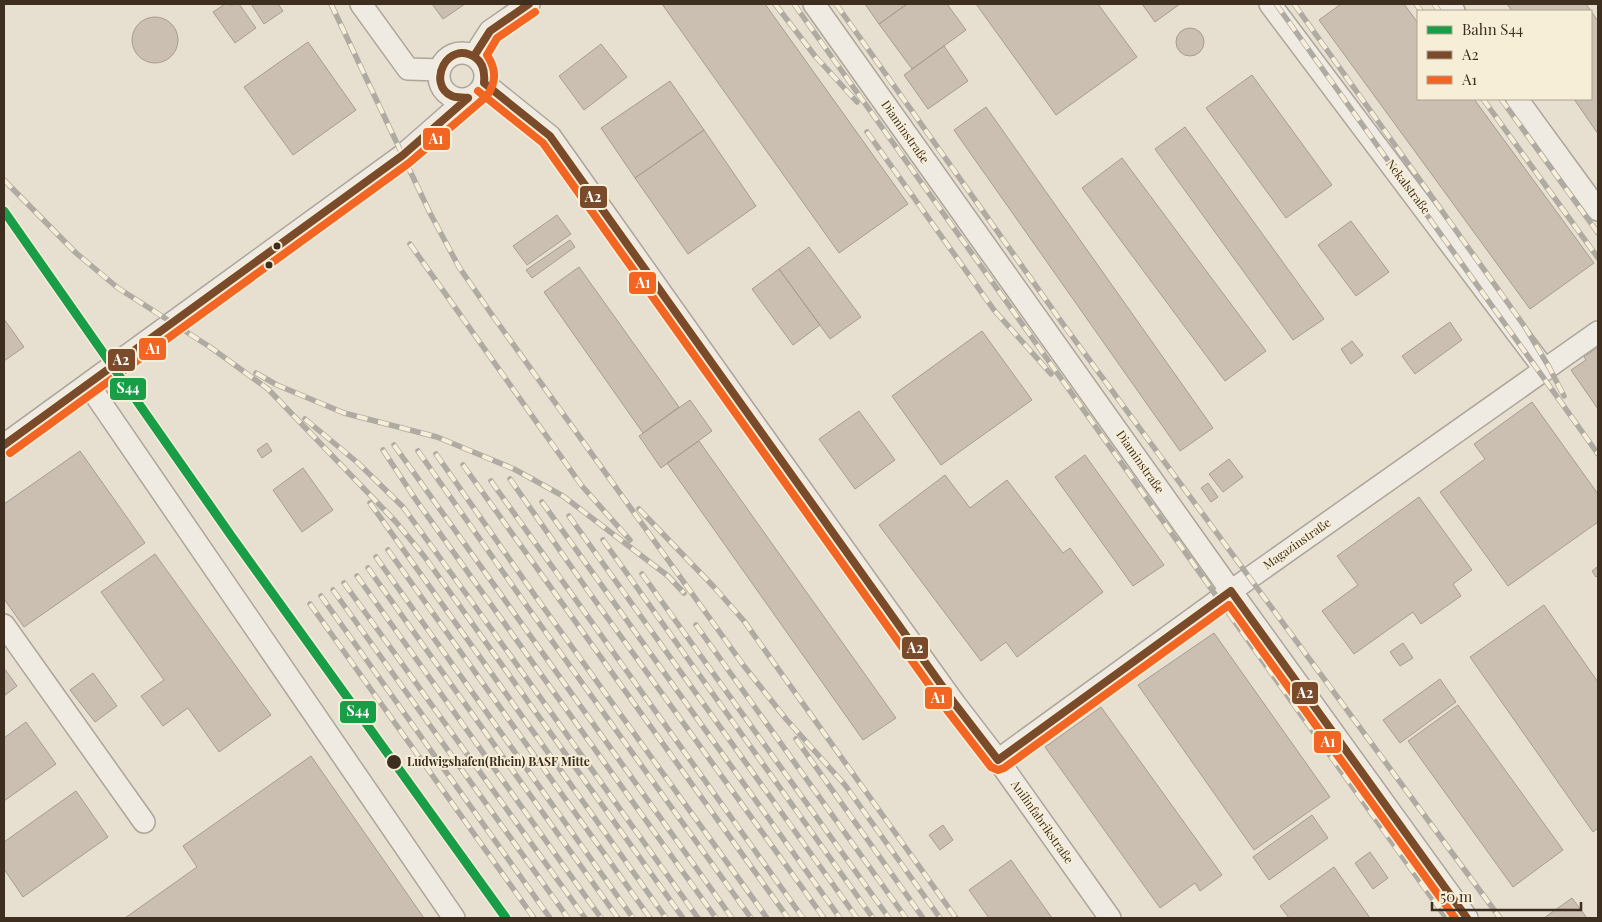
<svg xmlns="http://www.w3.org/2000/svg" width="1602" height="922" font-family="'Playfair Display',serif">
  <rect width="100%" height="100%" fill="#e7e0d1"/>
  <path fill="#cbbfb2" stroke="#a89c90" d="M225,4H229L231,5L239,4L256,28L235,43L213,12Z
    M251,4H278L283,11L264,24Z
    M432,4H465L443,19Z
    M662,4H765L908,204L839,253Z
    M865,4H907L879,24Z
    M907,4H947L966,30L912,69L879,24Z
    M976,4H1098L1137,57L1056,115Z
    M1142,4H1180L1155,22Z
    M1341,4H1404L1418,23V99H1474L1594,263L1530,309L1319,20Z
    M1507,4H1586L1598,21V134L1574,99H1591V11H1512Z
    M132 40a23 23 0 1 1 46 0a23 23 0 1 1-46 0Z
    M1176 42a14 14 0 1 1 28 0a14 14 0 1 1-28 0Z
    M308,42L356,110L293,155L244,87Z
    M601,44L627,77L584,110L559,76Z
    M944,46L968,81L928,109L904,75Z
    M1252,75L1332,185L1286,218L1206,108Z
    M670,81L704,130L635,178L601,128Z
    M986,107L1213,428L1180,451L954,130Z
    M1185,127L1324,319L1293,340L1155,149Z
    M704,130L756,206L688,254L635,178Z
    M1122,158L1266,351L1225,381L1082,188Z
    M557,215L571,234L527,265L513,246Z
    M1351,221L1389,272L1356,296L1318,245Z
    M570,240L575,247L532,278L526,270Z
    M809,247L861,317L830,339L779,269Z
    M579,267L679,407L643,433L544,292Z
    M779,269L820,325L793,345L752,289Z
    M4,319L24,347L4,361Z
    M1450,322L1462,340L1415,374L1402,356Z
    M982,331L1032,400L941,465L892,396Z
    M1352,341L1363,355L1351,364L1341,349Z
    M1598,347V409L1571,370L1586,360L1584,357Z
    M690,400L712,431L661,468L639,436Z
    M1532,402L1598,494V522L1508,586L1440,492L1485,459L1474,444Z
    M859,411L895,460L855,489L819,439Z
    M699,441L896,718L863,740L667,463Z
    M267,443L272,451L262,458L257,450Z
    M80,451L145,543L24,627L4,599V504Z
    M1085,455L1164,565L1133,586L1055,477Z
    M1229,459L1243,477L1223,492L1209,474Z
    M303,468L333,510L302,532L273,490Z
    M945,475L970,508L1007,480L1063,553L1070,548L1103,592L1017,657L1006,642L981,661L879,525Z
    M1208,483L1218,497L1211,502L1201,488Z
    M1419,497L1472,570L1453,584L1461,596L1421,624L1413,612L1354,654L1322,611L1358,585L1337,556Z
    M155,554L271,715L219,752L188,708L163,726L141,696L164,680L101,592Z
    M1597,567L1598,575L1596,577L1592,571Z
    M1544,605L1598,682V828L1593,832L1470,657Z
    M1214,633L1330,797L1254,850L1138,685Z
    M1403,643L1413,658L1400,666L1390,652Z
    M4,668L17,686L4,696Z
    M93,673L117,706L95,722L70,690Z
    M1440,679L1456,702L1400,743L1383,720Z
    M1458,705L1563,850L1513,887L1408,741Z
    M1101,707L1222,875L1200,891L1195,883L1160,908L1045,747Z
    M26,722L56,764L4,801V738Z
    M311,756L424,918H125L197,867L183,846Z
    M76,791L108,837L23,897L4,869V842Z
    M1312,815L1328,838L1269,880L1253,857Z
    M943,825L953,840L940,850L929,835Z
    M1370,852L1388,878L1373,889L1355,863Z
    M1011,860L1052,918H989L969,890Z
    M1334,867L1370,918H1289L1280,906Z
    M1572,898L1587,918H1544Z"/>
  <g fill="none" stroke-linecap="round" stroke-linejoin="round">
    <defs>
      <path id="street" d="M361,4L408,69L440,70
        M814,4L1231,591L1467,918
        M1270,4L1545,370
        M1448,4L1454,11
        M439 76a23 23 0 1 1 46 0a23 23 0 1 1-46 0Z
        M474,56L490,31L529,4
        M484,83L550,136L735,397L955,704L998,760L1110,918
        M1517,99L1598,210
        M88,384L454,918
        M4,445L403,155L468,98
        M4,625L144,822
        M998,760L1231,591L1598,332"/>
    </defs>
    <use href="#street" stroke="#ada599" stroke-width="24"/>
    <use href="#street" stroke="#efebe3" stroke-width="21"/>
    <defs>
      <path id="rail" d="M331,4L430,213L459,267L490,312L744,666L786,719L845,785L940,918
        M775,4L815,56L857,102
        M794,4L1446,918
        M836,4L1063,324L1500,918
        M1276,4L1598,454
        M1294,4L1525,327L1549,367L1564,396
        M1416,4L1421,11
        M1434,4L1439,11
        M1483,99L1598,258
        M1501,99L1598,233
        M867,132L994,310L1051,374
        M4,180L76,253L118,288L210,347L268,389L396,522L424,556L683,918
        M410,244L582,486L630,540
        M256,373L277,385L344,413L437,437L514,469L563,496L668,576L684,593
        M305,419L358,463L403,507L472,602L698,918
        M394,445L732,918
        M383,450L416,500L716,918
        M418,451L529,609L751,918
        M436,454L536,597L767,918
        M463,465L788,918
        M510,479L591,595L824,918
        M491,481L803,918
        M542,502L840,918
        M370,503L666,918
        M639,509L714,587L744,621L956,918
        M569,516L857,918
        M603,540L873,918
        M388,550L650,918
        M376,557L633,918
        M368,568L618,918
        M642,574L889,918
        M357,576L601,918
        M344,583L585,918
        M333,590L568,918
        M321,596L550,918
        M310,604L534,918
        M696,625L906,918
        M796,739L923,918"/>
    </defs>
    <use href="#rail" stroke="#afaaa2" stroke-width="5.5"/>
    <use href="#rail" stroke="#f7eed8" stroke-width="4" stroke-dasharray="11" stroke-linecap="butt"/>
    <defs>
      <path id="bus-1" d="M474,56L490,31L529,4
        M468,98C463,97 457,98 452,96C426,85 447,38 476,58C484,64 485,73 484,83L550,136L955,704L998,760L1231,591L1467,918
        M4,445L403,155L468,98"/>
      <path id="bus-2" d="M478,91L543,143L947,710L991,767L998,770L1004,768L1229,605L1455,918
        M10,453L409,163L487,96C497,81 496,69 487,55L497,38L535,12"/>
    </defs>
    <use href="#bus-1" stroke="#f7eed8" stroke-width="11"/>
    <use href="#bus-2" stroke="#f7eed8" stroke-width="11"/>
    <use href="#bus-1" stroke="#7a4b2a" stroke-width="8"/>
    <use href="#bus-2" stroke="#f26522" stroke-width="8"/>
    <defs>
      <path id="rail-1" d="M4,211L232,537L506,918"/>
    </defs>
    <use href="#rail-1" stroke="#f7eed8" stroke-width="12"/>
    <use href="#rail-1" stroke="#1a9d47" stroke-width="9"/>
  </g>
  <g fill="#3d2e20" stroke="#f7eed8" stroke-width="2">
    <circle cx="277" cy="246" r="4.5"/>
    <circle cx="269" cy="265" r="4.5"/>
    <circle cx="394" cy="762" r="8"/>
  </g>
  <g text-anchor="middle" stroke-width="4" stroke-linejoin="round" paint-order="stroke">
    <g font-size="12" fill="#3d2e20" stroke="#f7eed8">
      <text transform="translate(905 132) rotate(55)" y="4">Diaminstraße</text>
      <text transform="translate(1408 187) rotate(53)" y="4">Nekalstraße</text>
      <text transform="translate(1140 462) rotate(55)" y="4">Diaminstraße</text>
      <text transform="translate(1297 544) rotate(-35)" y="4">Magazinstraße</text>
      <text transform="translate(1042 822) rotate(55)" y="4">Anilinfabrikstraße</text>
    </g>
    <g font-size="12" font-weight="bold" fill="#3d2e20" stroke="#f7eed8" text-anchor="start">
      <text x="407" y="766">Ludwigshafen(Rhein) BASF Mitte</text>
    </g>
  </g>
  <g stroke="#f7eed8" stroke-width="2">
    <rect x="422" y="127" width="29" height="24" rx="5" fill="#f26522"/>
    <rect x="579" y="185" width="29" height="24" rx="5" fill="#7a4b2a"/>
    <rect x="628" y="271" width="29" height="24" rx="5" fill="#f26522"/>
    <rect x="138" y="337" width="29" height="24" rx="5" fill="#f26522"/>
    <rect x="107" y="348" width="29" height="24" rx="5" fill="#7a4b2a"/>
    <rect x="109" y="377" width="38" height="24" rx="5" fill="#1a9d47"/>
    <rect x="901" y="636" width="28" height="24" rx="5" fill="#7a4b2a"/>
    <rect x="1291" y="681" width="28" height="24" rx="5" fill="#7a4b2a"/>
    <rect x="924" y="686" width="29" height="24" rx="5" fill="#f26522"/>
    <rect x="339" y="700" width="38" height="24" rx="5" fill="#1a9d47"/>
    <rect x="1313" y="730" width="29" height="24" rx="5" fill="#f26522"/>
  </g>
  <g font-size="14" text-anchor="middle" font-weight="bold" fill="#fff">
    <text x="436" y="144">A1</text>
    <text x="593" y="202">A2</text>
    <text x="643" y="288">A1</text>
    <text x="153" y="354">A1</text>
    <text x="121" y="365">A2</text>
    <text x="128" y="393">S44</text>
    <text x="915" y="653">A2</text>
    <text x="1305" y="698">A2</text>
    <text x="938" y="703">A1</text>
    <text x="358" y="716">S44</text>
    <text x="1328" y="747">A1</text>
  </g>
  <rect width="1602" height="922" fill="none" stroke="#3d2e20" stroke-width="10"/>
  <rect x="1417" y="10" width="175" height="90" fill="#f7eed8" stroke="#ada18e"/>
  <rect x="1427" y="26" width="25" height="8" fill="#1a9d47" stroke="#ada18e"/>
  <text x="1462" y="35" font-size="15" fill="#3d2e20">Bahn S44</text>
  <rect x="1427" y="51" width="25" height="8" fill="#7a4b2a" stroke="#ada18e"/>
  <text x="1462" y="60" font-size="15" fill="#3d2e20">A2</text>
  <rect x="1427" y="76" width="25" height="8" fill="#f26522" stroke="#ada18e"/>
  <text x="1462" y="85" font-size="15" fill="#3d2e20">A1</text>
  <path d="M1432 902v8h149v-8" fill="none" stroke="#3d2e20" stroke-width="2.5"/>
  <text x="1440" y="902" font-size="15" fill="#3d2e20" stroke="#f7eed8" stroke-width="4" paint-order="stroke">50 m</text>
</svg>
